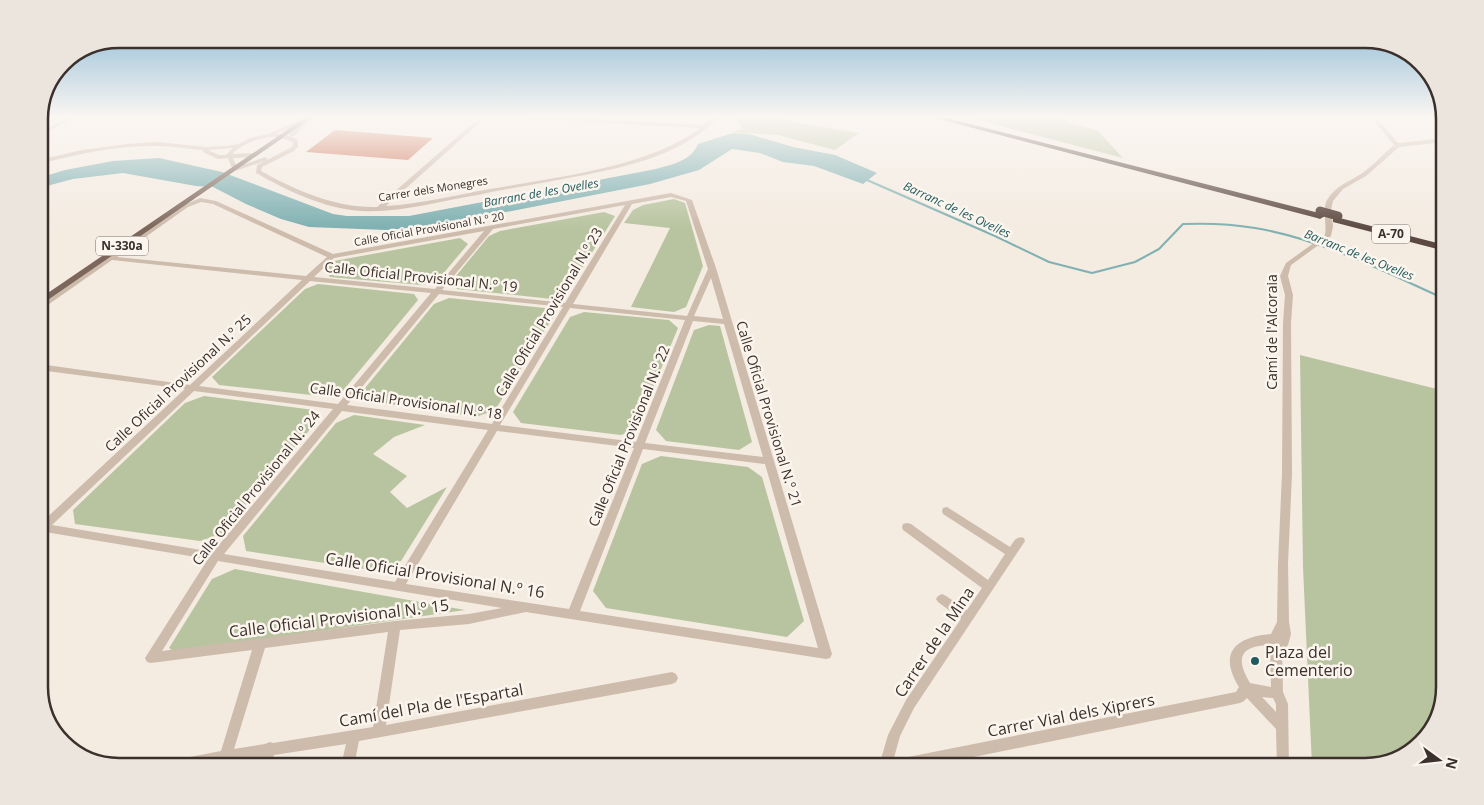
<svg xmlns="http://www.w3.org/2000/svg" width="1484" height="805" font-family="'Open Sans',sans-serif">
  <rect width="100%" height="100%" fill="#f4ebe1"/>
  <path fill="#b8c4a0" d="M967,117H1058L1072,124L1097,130L1123,158Z
    M735,118H771L859,133L835,150L778,135L733,132L742,129Z
    M674,199L685,203L703,266L686,307L674,312L631,307L670,228L624,223L633,210L643,205Z
    M604,212L615,216L566,294L552,299L457,289L451,282L489,236L500,231Z
    M460,238L468,244L437,281L422,285L330,277L325,269L334,261Z
    M318,284L414,294L418,300L341,393L321,396L219,385L212,377L305,289Z
    M449,298L545,308L554,316L495,410L476,417L363,400L361,393L434,304Z
    M584,312L669,320L678,328L636,429L621,435L521,423L513,412L570,317Z
    M709,325L720,326L752,442L739,450L666,441L656,430L694,330Z
    M1300,355L1445,391V687L1437,722L1410,753L1366,766H1312L1303,567Z
    M204,396L314,410L317,421L221,534L200,541L75,524L73,510L185,403Z
    M354,415L425,425L394,437L373,454L407,476L390,492L407,508L447,487L401,561L378,571L246,551L243,536L336,423Z
    M661,456L748,467L762,477L804,621L787,637L606,608L593,591L642,464Z
    M235,569L465,610L175,652L169,648L212,579Z"/>
  <path fill="#7fb0b2" d="M733,133L749,134L793,147L835,155L877,173L863,184L814,166L783,162L760,153L732,149L699,170L650,184L440,225L387,230L309,227L281,219L246,204L213,187L196,186L123,173L73,179L39,188V178L65,170L113,161L159,158L222,172L333,214L347,216H409L656,169C673,164 691,161 698,144Z"/>
  <g fill="none" stroke-linecap="round" stroke-linejoin="round">
    <path stroke="#7fb0b2" stroke-width="2" d="M867,180L995,236L1049,262L1092,273L1135,262L1159,249L1183,224C1207,223 1232,224 1255,228C1321,239 1385,272 1445,299"/>
  </g>
  <path fill="#c8694b" d="M335,130L433,138L408,160L306,152Z"/>
  <g fill="none" stroke-linecap="round" stroke-linejoin="round">
    <path fill="#cdbbac" fill-rule="evenodd" d="M69,117H76L39,136V132Z
      M301,117H307L292,127L276,134L290,136L298,140V147L294,151L262,167L261,171C297,191 336,208 377,207L480,117H486L386,206C421,204 456,195 490,189C553,178 650,167 700,128L529,119L527,117H552L703,125L713,117H719C680,158 617,169 563,179C535,184 506,189 478,195C440,201 400,213 362,211C325,209 288,191 256,173L257,165L265,161L235,171L232,169L233,168L231,166L228,158L218,159L203,152V150C187,149 172,146 157,146C117,145 78,154 39,164V160L82,150L127,144L157,142L207,147L227,146L239,144L250,138L268,134L288,125ZM270,137H279L293,142L292,147L267,160V158L265,157L237,167L233,158L254,157L257,155L254,153L232,154C243,144 255,139 270,137ZM233,148L226,155H219L208,150Z
      M313,117H319L306,125L294,136H290V134L302,123Z
      M1371,117H1376L1398,143L1445,138V142L1399,147L1366,176L1343,189L1333,201L1331,210L1333,226L1331,236L1291,265L1288,276L1293,295L1291,323L1292,474L1288,564L1289,622L1291,634L1288,645L1282,652L1283,692L1288,704L1289,766H1277L1276,729L1247,698L1244,701L1240,703L929,766H879L888,735L906,700L961,619L938,602L936,599L938,596L942,594L946,596L967,610L982,588L903,530L902,527L903,524L907,523L911,524L988,580L1005,554L943,514L942,511L943,508L947,507L1010,547C1014,541 1016,536 1024,538L1025,541L914,708L900,736L892,765L893,761L898,759L1236,692L1239,687C1218,653 1235,637 1271,634L1277,622L1278,564L1282,474L1283,323L1285,295L1280,276L1286,263L1325,235C1327,224 1322,209 1327,200C1335,186 1349,182 1361,174C1373,166 1383,154 1394,145ZM1275,644L1270,651L1271,687L1250,683C1243,671 1234,653 1254,647C1261,645 1268,645 1275,644ZM1262,697L1273,698L1276,704V712Z
      M671,193L692,200L716,268L832,654L830,658L826,659L526,612L469,624L400,630L386,725L672,672L676,674L678,678L676,682L672,684L359,741L354,766H341L346,744L274,755L271,766H259L261,758L209,766H190L188,762L190,757L221,751L252,650L151,663L147,662L145,658L208,559L39,531V523H41L185,389L39,370V364L190,385L302,280L112,260L42,309H39V304L184,205L200,198L216,201L333,254ZM671,197L686,201L708,269L687,316L573,304L632,204ZM201,202L213,204L327,257L306,276L117,257L188,207ZM625,205L565,303L442,290L493,229ZM484,231L435,289L314,277L334,258ZM711,278L723,319L694,316ZM310,281L431,293L338,404L199,386ZM439,294L563,307L492,424L347,405ZM570,308L685,320L636,442L500,425ZM693,321L724,324L763,457L645,443ZM194,391L333,409L213,552L52,525ZM342,411L488,430L395,582L224,554ZM497,431L634,448L569,609L406,584ZM643,449L765,464L818,648L580,611ZM218,561L502,608L469,614L395,621L162,651ZM388,632L373,727L273,743L270,742L265,744L234,749L265,648Z"/>
    <path fill="#7d675c" fill-rule="evenodd" d="M306,117H313L39,306V299Z"/>
    <path fill="#5c4a42" fill-rule="evenodd" d="M931,117H943L1323,214L1325,216L1320,219L1317,218Z
      M1336,217L1445,245V251L1333,222V218Z"/>
    <path stroke="#5c4a42" stroke-width="9" d="M1320,211L1338,216"/>
  </g>
  <linearGradient id="sky" x2="0" y2="1"><stop stop-color="#7eb2d2"/><stop offset="0.51" stop-color="#faf6f2"/><stop offset="1" stop-color="#faf6f2" stop-opacity="0"/></linearGradient>
  <rect width="1484" height="229" fill="url(#sky)"/>
  <circle fill="#1f5a5e" stroke="#fbf5ee" stroke-width="2" cx="1255" cy="661" r="5"/>
  <g text-anchor="middle" stroke-width="5" stroke-linejoin="round" paint-order="stroke">
    <g font-size="11" fill="#3b302b" stroke="#fbf5ee">
      <text transform="translate(433 189) rotate(-9)" y="4">Carrer dels Monegres</text>
      <text transform="translate(429 229) rotate(-10)" y="4">Calle Oficial Provisional N.º 20</text>
    </g>
    <g font-size="12" font-style="italic" fill="#1f5a5e" stroke="#fbf5ee">
      <text transform="translate(541 193) rotate(-10)" y="4">Barranc de les Ovelles</text>
      <text transform="translate(957 210) rotate(25)" y="4">Barranc de les Ovelles</text>
      <text transform="translate(1359 255) rotate(22)" y="4">Barranc de les Ovelles</text>
    </g>
    <g fill="#fbf5ee" stroke="#756b66" stroke-width="1">
      <rect x="1372" y="224.5" width="38" height="19" rx="4"/>
      <rect x="96" y="236.5" width="52" height="19" rx="4"/>
    </g>
    <g font-size="12" font-weight="bold" fill="#3b302b">
      <text x="1391" y="238">A-70</text>
      <text x="122" y="250">N-330a</text>
    </g>
    <g font-size="14" fill="#3b302b" stroke="#fbf5ee">
      <text transform="translate(421 277) rotate(6)" y="5">Calle Oficial Provisional N.º 19</text>
      <text transform="translate(549 312) rotate(-59)" y="5">Calle Oficial Provisional N.º 23</text>
      <text transform="translate(1272 332) rotate(-90)" y="5">Camí de l'Alcoraia</text>
      <text transform="translate(178 383) rotate(-43)" y="5">Calle Oficial Provisional N.º 25</text>
      <text transform="translate(406 401) rotate(8)" y="5">Calle Oficial Provisional N.º 18</text>
      <text transform="translate(769 414) rotate(73)" y="5">Calle Oficial Provisional N.º 21</text>
      <text transform="translate(629 436) rotate(-68)" y="5">Calle Oficial Provisional N.º 22</text>
      <text transform="translate(256 488) rotate(-51)" y="5">Calle Oficial Provisional N.º 24</text>
    </g>
    <g font-size="16" fill="#3b302b" stroke="#fbf5ee">
      <text transform="translate(435 575) rotate(9)" y="6">Calle Oficial Provisional N.º 16</text>
      <text transform="translate(339 618) rotate(-7)" y="6">Calle Oficial Provisional N.º 15</text>
      <text transform="translate(934 642) rotate(-56)" y="6">Carrer de la Mina</text>
      <text transform="translate(431 705) rotate(-10)" y="6">Camí del Pla de l'Espartal</text>
      <text transform="translate(1071 715) rotate(-11)" y="6">Carrer Vial dels Xiprers</text>
    </g>
    <g font-size="16" fill="#3b302b" stroke="#fbf5ee" text-anchor="start">
      <text x="1265" y="658">Plaza del<tspan x="1265" dy="18">Cementerio</tspan></text>
    </g>
  </g>
  <path d="M0 0H1484V805H0ZM119 48H1365A71 71 0 0 1 1436 119V687A71 71 0 0 1 1365 758H119A71 71 0 0 1 48 687V119A71 71 0 0 1 119 48Z" fill="#ece5de" fill-rule="evenodd"/>
  <path fill="none" stroke="#3b302b" stroke-width="2.5" d="M119 48H1365A71 71 0 0 1 1436 119V687A71 71 0 0 1 1365 758H119A71 71 0 0 1 48 687V119A71 71 0 0 1 119 48Z"/>
  <g transform="translate(1439 760) rotate(105)" stroke="#fbf5ee" stroke-width="4" paint-order="stroke">
  <path d="M0-4L9 19L0 12L-9 19Z" fill="#3b302b"/>
  <text y="-8" font-size="14" font-weight="bold" text-anchor="middle" fill="#3b302b">N</text>
  </g>
</svg>
